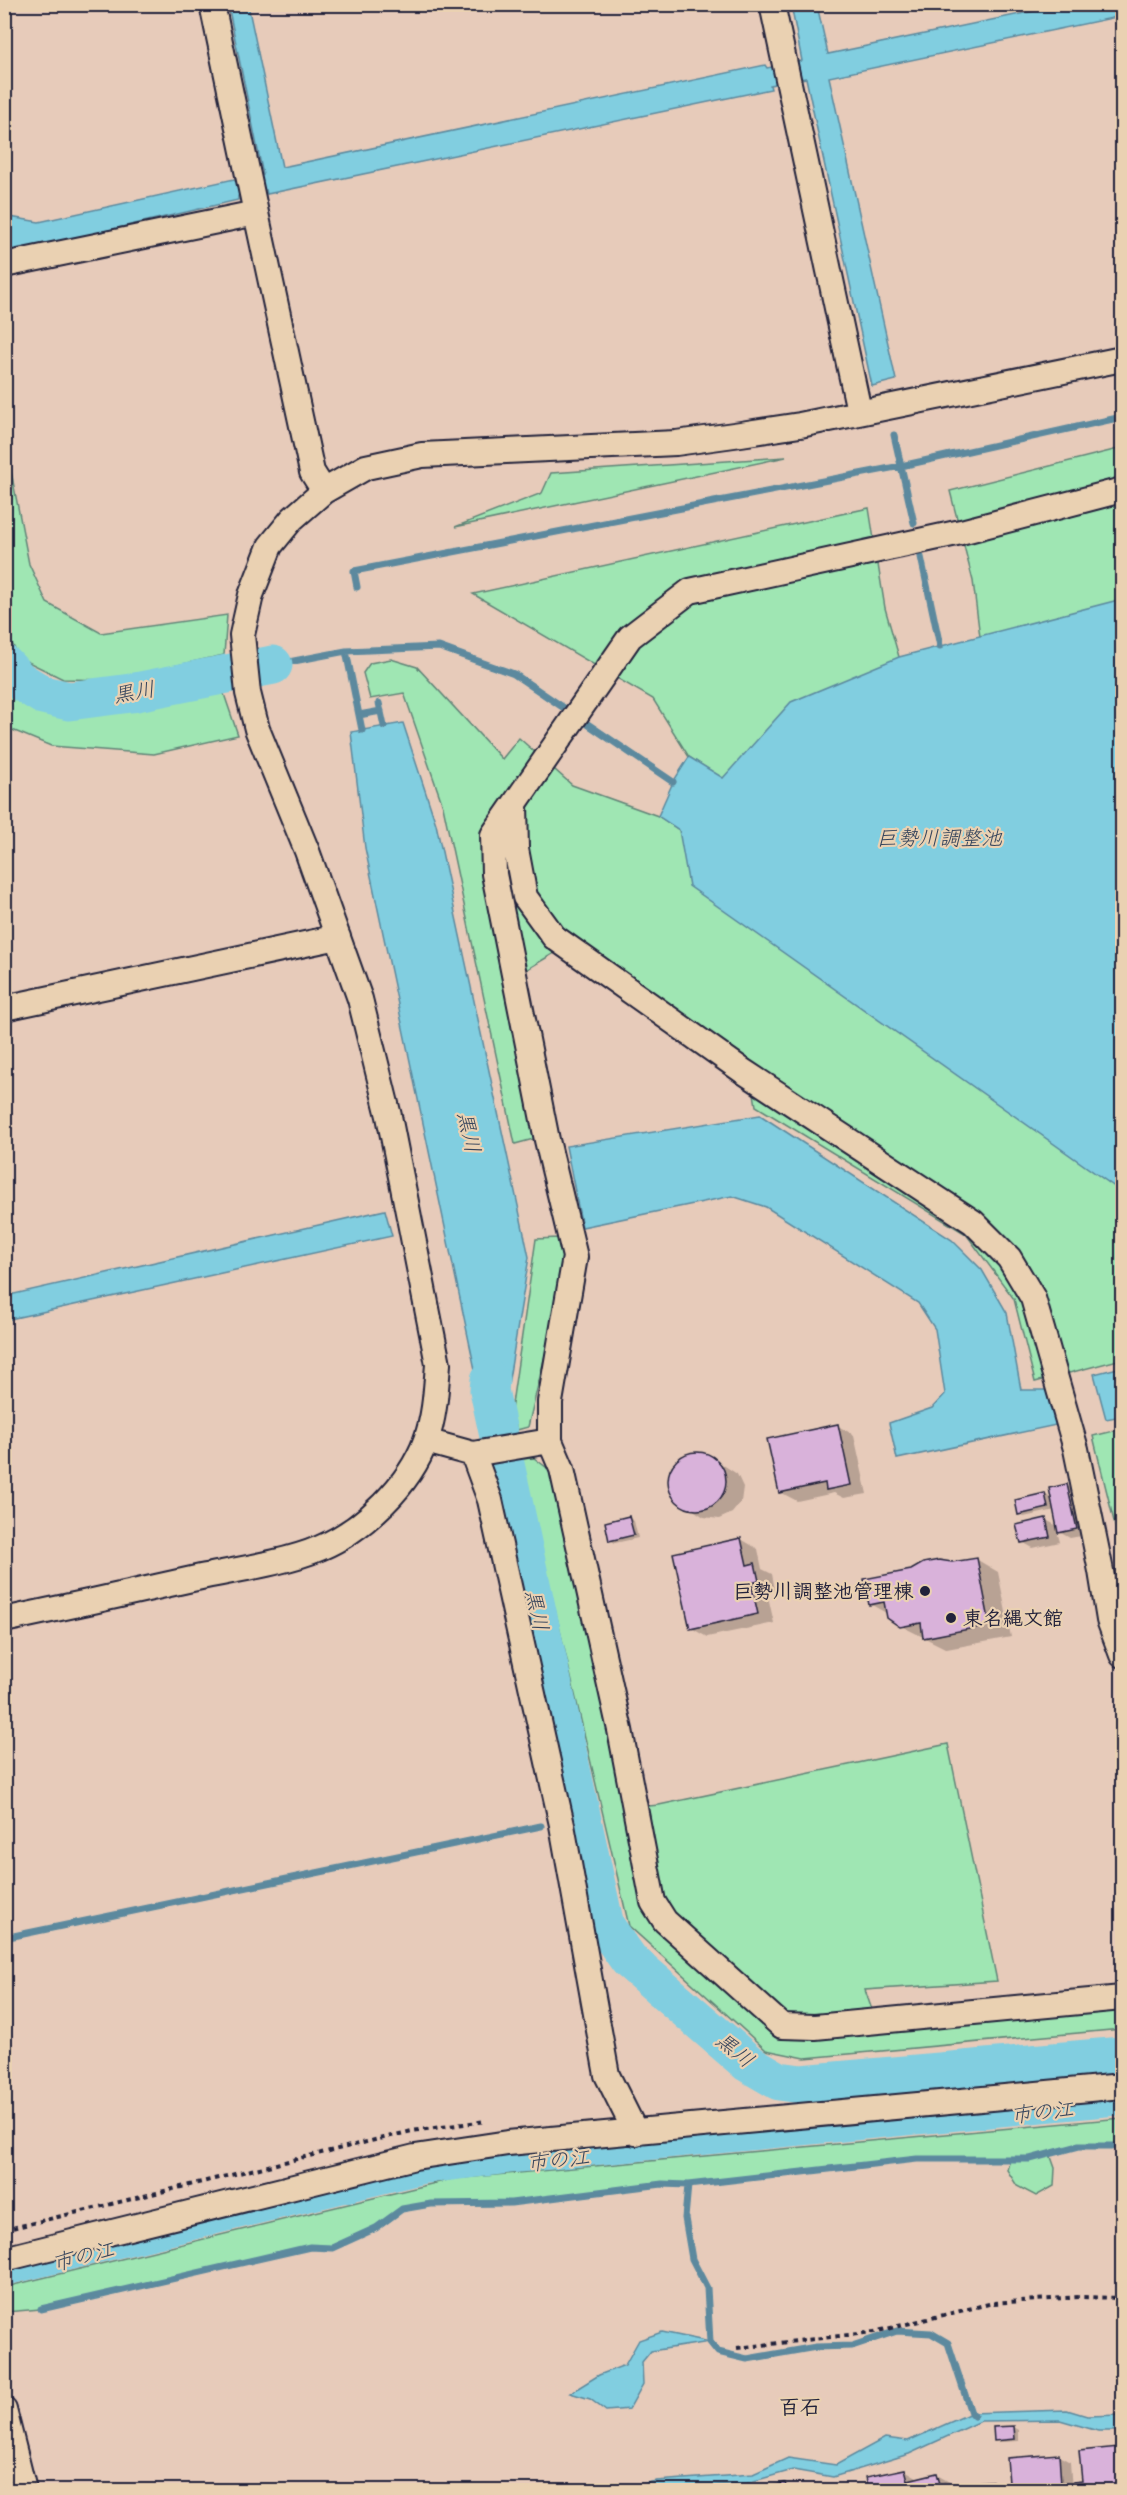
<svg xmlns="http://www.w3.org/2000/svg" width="1127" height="2495" font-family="Kalam,'Klee One',sans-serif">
  <rect width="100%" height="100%" fill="#e7cbba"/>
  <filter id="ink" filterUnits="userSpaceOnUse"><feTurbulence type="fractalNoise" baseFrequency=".0167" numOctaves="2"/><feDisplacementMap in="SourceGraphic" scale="12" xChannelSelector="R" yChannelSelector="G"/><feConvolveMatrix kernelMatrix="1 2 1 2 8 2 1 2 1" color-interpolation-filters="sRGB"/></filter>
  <g filter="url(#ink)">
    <path fill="#9fe6b3" stroke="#608477" stroke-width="1.5" d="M4,435L29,564L47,603L101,633L227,615L224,655L109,680L63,679L20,658L5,631Z
      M1122,448V1025L978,705L980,637L973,581L950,491Z
      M786,457L455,527L542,493L551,473Z
      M869,508L885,608L899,657L940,726L1122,1094V1359L1035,1382L1014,1299L966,1234L756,1106L753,1087L556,952L509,980L541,1137L515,1144L443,806L404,693L370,699L363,673L370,663L391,659L417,667L502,759L519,738L572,785L658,816L679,830L722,778L689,757L653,699L473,594Z
      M5,677L13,688L57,707L103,710L222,688L238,735L154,754L51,746L5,727Z
      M558,1238L566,1267L528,1427L517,1430L511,1411L536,1239Z
      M1122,1429V1554L1093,1436Z
      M534,1458L559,1477L629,1808L659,1805L948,1744L997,1981L865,1990L872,2010L1122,1986V2029L805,2058L766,2050L629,1926L520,1459Z
      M1122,2118V2146H1079L1050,2154L1055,2168L1054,2186L1036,2196L1017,2186L1007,2170L1010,2159H917L688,2185L662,2184L511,2203L431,2204L402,2209L376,2228L332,2248L310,2247L41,2309L5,2312V2287L452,2179Z"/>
    <path fill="#81cee0" stroke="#5b899e" stroke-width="1.5" d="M228,5H248L282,167L765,65L767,68L802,61L791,5H817L828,54L1063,5H1122V16L829,77L896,380L872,386L806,78L770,85L771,89L267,194L266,190L238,196V200L14,252L5,250L4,200L10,217L39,222L234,179L235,181L263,175Z
      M1122,599V1192L689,886L679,830L658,816L673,782L689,757L723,778L791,702L899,657Z
      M403,723L436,824L529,1257L504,1410L507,1428L489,1436L365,848L351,732Z
      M760,1115L952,1240L982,1270L1007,1313L1021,1390H1046L1056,1425L897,1459L889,1423L932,1408L945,1394L935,1329L918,1303L766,1207L732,1196L582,1227L566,1146Z
      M385,1210L392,1236L5,1320V1296Z
      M1122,1367V1416L1106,1419L1094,1374Z
      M662,2332L710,2342L651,2351L642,2362L643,2384L629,2409L606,2411L590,2399L570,2393L599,2375L625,2365L639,2340Z
      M1067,2410L1087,2416L1122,2415V2431H1098L1060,2420L981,2421L909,2454L833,2477L793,2470L747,2483L703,2486L696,2490H617L656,2481L753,2474L788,2458L836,2465L885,2438L908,2441L971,2413Z"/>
    <path fill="#0003" d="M838,1426L854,1435L867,1494L844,1498L834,1493L797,1501L780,1492Z
      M694,1452L708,1455L737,1474L743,1487L741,1502L732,1513L719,1519L704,1517L675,1498L669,1484L671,1470L680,1458Z
      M1067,1486L1078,1492L1087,1535L1070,1538L1057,1531L1060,1542L1033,1548L1022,1542L1046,1520L1059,1527L1055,1510L1024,1517L1019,1514L1045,1494L1052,1499Z
      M629,1518L634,1521L638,1538L615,1543L610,1540Z
      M741,1539L758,1549L762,1569L772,1574L775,1590L767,1592L774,1623L707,1637L691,1628Z
      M976,1559L998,1572L1011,1637L947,1649L901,1626L888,1614L870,1604L911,1572Z
      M1014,2427L1019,2430V2441L1000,2442L995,2440Z
      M1119,2448L1122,2451V2490H1075L1074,2484L1083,2483Z
      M1059,2456L1070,2462L1072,2490H958V2485L992,2483L1000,2488L1010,2484Z
      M905,2470L920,2479L937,2475L953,2484L955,2490H870L867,2479Z
      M785,2484L795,2490H761Z"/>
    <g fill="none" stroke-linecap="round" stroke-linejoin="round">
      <path stroke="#5b899e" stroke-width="7" d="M894,435L914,523
        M921,557L940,646
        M357,587L354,571L901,466L1122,417
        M346,651L439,647L514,674L673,782
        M273,665L346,651L362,730
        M379,703L384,726
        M359,715L381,711
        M4,1938L541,1826
        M688,2185L685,2218L692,2259L707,2288L710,2342L718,2352L747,2359L816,2347L852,2346L897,2331L931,2333L948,2343L971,2413L974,2416
        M41,2309L310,2247L332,2248L376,2228L402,2209L431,2204L511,2203L662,2184L688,2185L917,2159H1030L1079,2146H1122"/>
      <path stroke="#81cee0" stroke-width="22" d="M4,2275L422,2173L513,2162L1122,2104"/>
      <path stroke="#81cee0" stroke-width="39" d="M4,664L20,681L43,695L69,701L131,693L273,665
        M490,1380L489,1390L605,1926L629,1960L748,2063L779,2081L801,2084L1122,2056"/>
    </g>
    <path fill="#d9b2da" stroke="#22223b" stroke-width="1.5" d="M838,1424L851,1485L826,1490L825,1483L779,1493L767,1439Z
      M668 1481a29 29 0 1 1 58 0a29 29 0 1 1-58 0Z
      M1067,1484L1077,1529L1058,1533L1049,1488Z
      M1045,1493L1048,1508L1018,1515L1015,1500Z
      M629,1516L634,1535L609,1541L605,1522Z
      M1046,1518L1050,1537L1021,1543L1016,1525Z
      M741,1538L747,1565L755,1563L759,1581L751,1583L758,1614L690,1629L673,1553Z
      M977,1558L990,1625L923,1638L921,1623L900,1627L887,1618L884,1602L869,1605L864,1579L911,1570L923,1563L939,1560L952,1562Z
      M1014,2426L1015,2439L994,2441L993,2427Z
      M1119,2447L1122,2490H1073V2482L1082,2481L1079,2451Z
      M1059,2454L1061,2485L1044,2486L1045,2490H1033L1032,2487L1015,2488V2490H998V2483H1009L1007,2458Z
      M905,2469L908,2480L937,2473L940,2484L945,2483L947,2490H891L889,2483L884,2484L885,2490H869L866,2477Z
      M992,2481V2490H957L956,2483Z
      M785,2483L787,2490H755Z"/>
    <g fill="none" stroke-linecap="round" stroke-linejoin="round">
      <defs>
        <path id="minor" d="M772,4L859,411
          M256,213L312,472L324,491
          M4,265L256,213L212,4
          M1122,490L961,532L690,591L630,637L493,835L494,874L547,1140L575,1257L550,1402V1441L562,1469L620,1730L653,1902L665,1921L782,2026L815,2027L1122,1998
          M515,804L516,849L525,897L554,937L743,1071L973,1222L1009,1258L1033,1298L1076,1449L1101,1571L1109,1620L1122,1655
          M4,1008L338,937
          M426,1441L473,1454L490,1500L562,1825L607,2075L636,2133
          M473,1454L550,1441
          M4,1620C70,1606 135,1592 201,1577C236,1570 288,1562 320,1548C363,1530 410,1485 426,1440C435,1416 436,1389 438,1364L389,1116L360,999L307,851L257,729L248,693L242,635L251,595L270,546L292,519L324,491L366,467L422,455L676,443L741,434L800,425L1122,359
          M4,2259L415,2157L508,2143L1122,2086
          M4,2410L24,2490"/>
      </defs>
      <use href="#minor" stroke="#22223b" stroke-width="28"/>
      <path stroke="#22223b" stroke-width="4" stroke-dasharray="4.5 4.5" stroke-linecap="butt" d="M4,2230L412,2131L486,2121
        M737,2348L874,2332L993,2303L1079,2297L1122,2298"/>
      <use href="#minor" stroke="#ead1b2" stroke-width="24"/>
    </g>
  </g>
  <g fill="#22223b" stroke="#ead1b2" stroke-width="2">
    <circle cx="925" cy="1591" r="6"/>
    <circle cx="951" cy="1618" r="6"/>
  </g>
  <g text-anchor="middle" stroke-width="4.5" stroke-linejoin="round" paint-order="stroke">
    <g font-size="20" font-weight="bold" fill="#22223b" stroke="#ead1b2" text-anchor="end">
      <text x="913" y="1598">巨勢川調整池管理棟</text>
      <text x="963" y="1625" text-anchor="start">東名縄文館</text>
    </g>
    <g font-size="21" font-style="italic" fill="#35445c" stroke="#ead1b2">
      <text transform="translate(134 692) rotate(-10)" y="7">黒川</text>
      <text x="939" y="845">巨勢川調整池</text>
      <text transform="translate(469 1132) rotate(78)" y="7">黒川</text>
      <text transform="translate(537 1610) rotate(78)" y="7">黒川</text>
      <text transform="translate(735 2050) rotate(39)" y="7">黒川</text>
      <text transform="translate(1042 2112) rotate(-6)" y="7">市の江</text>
      <text transform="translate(558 2160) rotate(-6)" y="7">市の江</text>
      <text transform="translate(83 2256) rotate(-14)" y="7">市の江</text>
    </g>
    <g font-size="21" font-weight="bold" fill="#22223b" stroke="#ead1b2">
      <text x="800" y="2414">百石</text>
    </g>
  </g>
  <rect width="1127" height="2495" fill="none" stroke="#ead1b2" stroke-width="24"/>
  <rect x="12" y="12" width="1103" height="2471" fill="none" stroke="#22223b" stroke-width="2" filter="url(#ink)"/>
</svg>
